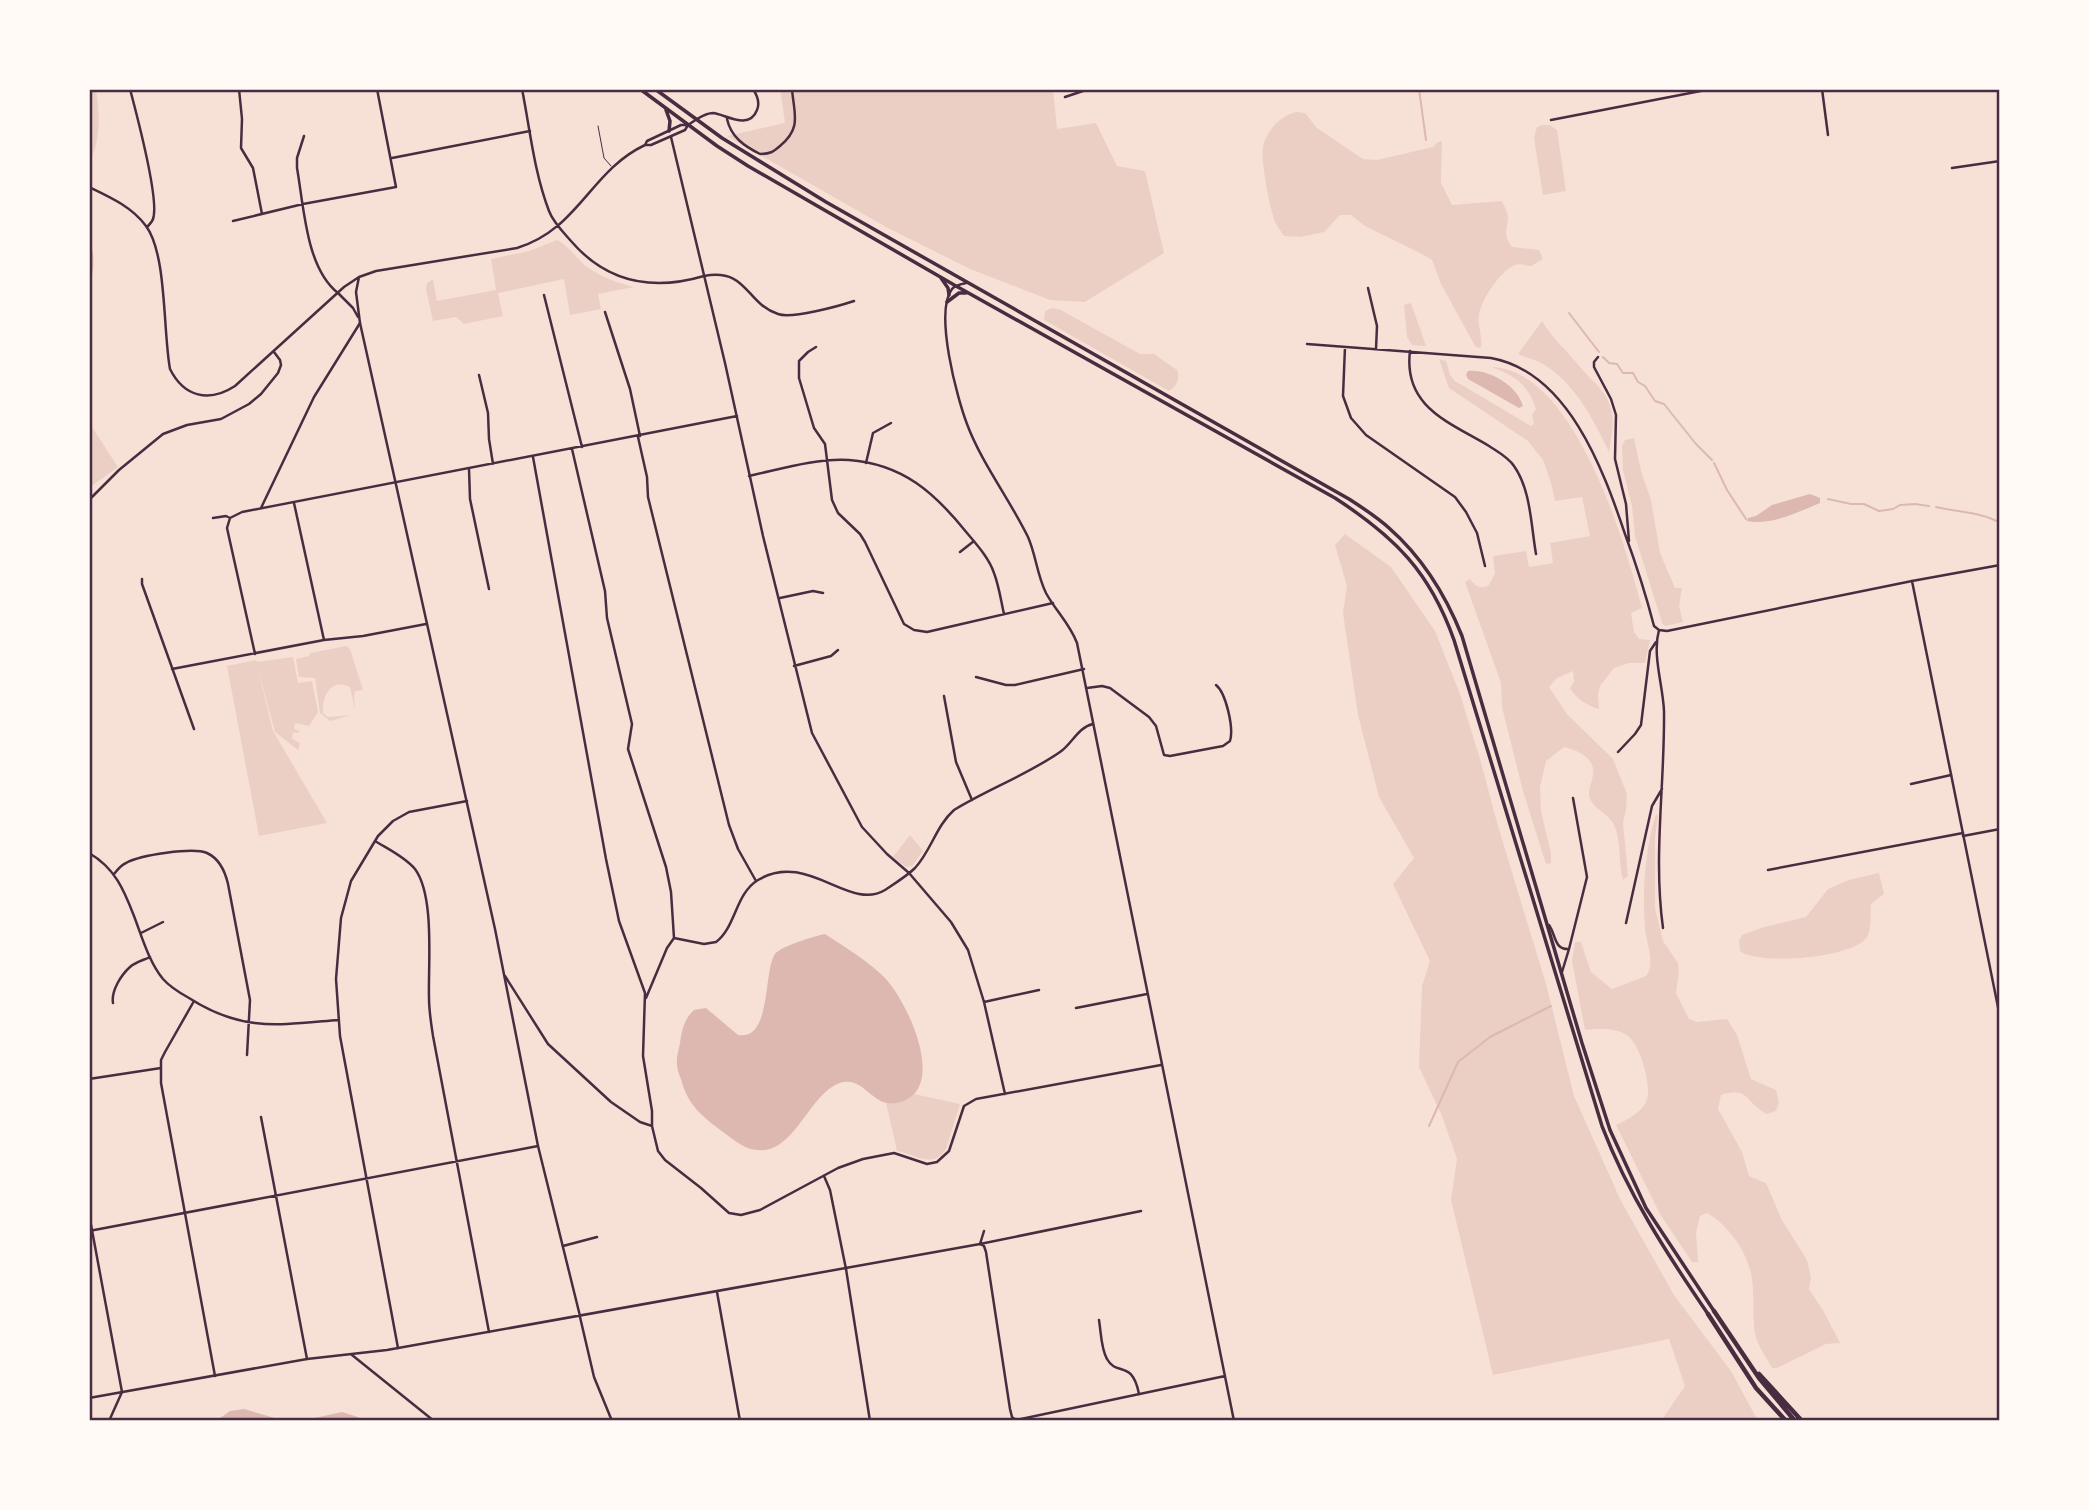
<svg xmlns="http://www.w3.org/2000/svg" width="2089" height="1510" font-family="Quicksand,sans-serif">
  <rect width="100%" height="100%" fill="#f7e1d7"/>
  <path fill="#ebcfc5" d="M89,89H96C100,115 101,140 89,163Z
    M780,89H1053L1057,129L1096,123L1117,166L1145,171L1164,253L1085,302L1050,300L970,269L886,227L727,136L785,123Z
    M1296,112L1305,113L1317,128L1363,159L1377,160L1433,147L1438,142L1442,141L1441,183L1452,205L1502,201C1504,206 1508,213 1508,218C1507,231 1503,236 1512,247L1539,250L1543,259L1531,266C1525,266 1521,263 1515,265C1501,270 1482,299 1479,314C1477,326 1483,336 1481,347L1478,348L1475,346L1441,284L1432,260L1422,254L1365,226L1351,215H1340L1324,232L1300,237L1284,236C1281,231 1277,226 1275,222C1270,209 1260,158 1263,146C1268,129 1280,116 1296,112Z
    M1542,125H1550L1557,130L1566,191L1543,195L1534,138L1537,127Z
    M557,240C569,246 577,259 587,267C601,277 618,283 634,287L598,294L601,309L570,315L564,279L498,293L503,316L464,324L456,317L433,321L426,289L427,283L433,279L437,301L496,290L491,259L529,251Z
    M1411,303L1426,346L1412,345L1407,337L1404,305Z
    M1052,308L1061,310L1140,354H1154L1177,370C1180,379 1177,386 1169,391L1044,320L1045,311Z
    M1542,321C1553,339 1568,352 1581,368C1594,383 1608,392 1612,413C1614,426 1611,439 1609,452C1593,419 1575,383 1543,364C1536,360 1526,358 1518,354Z
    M1439,359L1446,361L1450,375L1455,381L1531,426L1534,424L1532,415L1536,409C1527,384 1517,377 1492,367C1575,370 1625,543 1642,608L1631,613L1634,632L1639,639L1650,640L1645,663H1629L1614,668L1600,686L1598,694L1599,709C1588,706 1575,698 1570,688L1574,682L1573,671L1557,678L1549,687L1567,714L1613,759L1627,794L1626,810L1623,823L1628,876L1623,880C1618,862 1622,843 1614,825C1609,813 1593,810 1589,796C1588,789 1592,782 1593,775C1596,758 1577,750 1564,747L1546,761L1540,787L1541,811L1551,854V863L1546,864L1523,791L1502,707L1501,683L1465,582L1470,579C1475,586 1481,590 1489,585L1495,573L1493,556L1526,551L1529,567L1553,563L1550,543L1590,536L1582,497L1555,501L1551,483L1543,460L1528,441L1449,388Z
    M92,427L118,467L89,488V430Z
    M1634,438L1641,471L1651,500L1660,553L1675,588H1682L1679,606L1683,622L1665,626L1662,623L1635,536L1632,506L1623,470L1622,446L1625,440Z
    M1345,534L1391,567L1435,631L1460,694L1480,759L1498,826L1546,984L1574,1096L1621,1201L1674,1295L1731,1371L1758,1421H1661L1685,1386L1669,1339L1493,1375L1451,1200L1457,1159L1442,1116L1419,1067L1422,986L1430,961L1393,884L1414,858L1379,797L1358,715L1343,613L1347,586L1335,545Z
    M346,646L350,649L363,690L355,691L354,696L355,710L350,687C331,678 322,696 323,713L328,717L352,715L330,721L320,713L315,678L299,677L296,659L309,656L310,653Z
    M293,657L298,683L312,681L318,712L309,726L295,723L294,729L299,731V733L293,732L292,739L300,743L298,750L275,732L257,665L273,731L327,823L259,836L227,666L256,660L257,662Z
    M1656,814L1658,816L1655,838V908L1663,941L1678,963L1679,971L1676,993L1689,1019L1697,1022L1727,1019L1737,1035L1751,1079L1776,1090L1779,1102L1776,1111L1767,1114C1746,1104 1749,1085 1721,1095L1718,1109L1742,1152L1749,1176L1766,1183L1782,1220L1807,1260L1811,1278L1809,1289L1824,1312L1840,1343L1826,1344L1777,1368H1772C1766,1357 1758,1346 1755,1334C1752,1314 1755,1293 1751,1273C1746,1250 1727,1224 1707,1213L1700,1216L1696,1232L1698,1262H1692L1660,1214L1616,1125C1625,1121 1642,1112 1646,1102C1653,1089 1640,1044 1628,1036C1615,1027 1599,1029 1585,1030L1572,961L1575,942H1581L1591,972L1612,989L1646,976C1656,964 1646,942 1645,928C1642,891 1645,849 1656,814Z
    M910,835L923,851L912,866L906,867L893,857Z
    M1879,873L1884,894L1871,904C1870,913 1872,929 1867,937C1855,958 1758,966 1740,951L1739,941L1742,935L1764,927L1806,917L1828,889L1849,880Z
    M914,1094L960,1104L946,1149C932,1170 916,1154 897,1151L886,1103C898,1105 905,1101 914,1094Z"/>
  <path fill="#dcb8b0" d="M1468,371C1489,369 1517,385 1523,406L1519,408L1468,379L1466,375Z
    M1810,494L1820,498V503C1798,512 1771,526 1747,521L1748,518L1756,516L1772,505Z
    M825,934C845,947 868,961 885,978C907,1001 948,1087 901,1102C874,1111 866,1078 844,1082C813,1087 798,1146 765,1150C747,1152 737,1142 723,1132C702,1116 688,1106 681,1079C679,1075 677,1069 677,1064C676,1057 679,1050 680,1043C682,1030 684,1019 694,1010L706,1008L738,1035C772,1041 763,971 775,954C781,946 815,936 825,934Z
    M244,1409L278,1419H310L342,1412L358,1417L363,1421H216L230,1411Z"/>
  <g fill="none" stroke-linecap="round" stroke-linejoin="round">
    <path stroke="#dcb8b0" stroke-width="2" d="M1419,89L1426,140
      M89,240C93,253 94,268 89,281
      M1569,313L1599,352
      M1603,357L1609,363L1617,364L1623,373H1633L1638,382L1645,386L1655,401L1664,404L1696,444L1712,460
      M1714,463L1727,490L1746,519
      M1828,499L1851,504H1864L1879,511L1893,509L1900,505L1915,504L1929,506
      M1936,507C1956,512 1982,512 2000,523
      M1429,1126L1458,1062L1490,1037L1551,1006"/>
    <path stroke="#4a2c40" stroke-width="1" d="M598,126L604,158L611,166"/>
    <path stroke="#4a2c40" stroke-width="2.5" d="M239,89L242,119L241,148L253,168L262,214
      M1822,89L1828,135
      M1065,97L1089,89
      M697,119C702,116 707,113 713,113C725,114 749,131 757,110C760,103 757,95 753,89
      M727,119C731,137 744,146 760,154C770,154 773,152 780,146C802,128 794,114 792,89
      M1551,120L1711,89
      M304,136L297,158V168C304,207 306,268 338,293
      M671,137L725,363L763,536L812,733L862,827L887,854L909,873L951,922L968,950L984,1002L1005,1094
      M392,158L530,131
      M1952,168L2000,161
      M233,221L303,204L396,187L377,89
      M704,276C748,268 745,303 778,314C792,319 839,306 854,301
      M1368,288L1377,326L1376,349
      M544,295L582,447
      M605,312L630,389L640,436
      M1307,344L1491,358C1568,372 1603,469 1625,534C1636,564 1646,595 1654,626L1659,630
      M816,347L808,352L799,361V378L814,428L825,444L832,500L838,513L860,534L865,542L904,624L914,630L927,632L1053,603
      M1345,347L1343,396L1351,418L1366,435L1455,497L1466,512L1477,533L1485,566
      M1410,351C1403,407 1449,422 1489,446C1498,452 1508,457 1514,466C1531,490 1531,526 1536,554
      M1598,357L1594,362V367L1611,399L1616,415L1615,459L1626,504L1629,541
      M479,375L488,413L489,439L493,464
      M638,437L647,477L648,497L729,825L738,849L756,881
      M572,449L605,591L607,618L632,724L628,749L666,867L671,892L674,938
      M533,457L606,859L619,921L645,993L643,1056L652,1111V1126L658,1151L665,1160L701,1188L729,1213L741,1215L760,1210L838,1168L863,1159L894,1153L927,1164L937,1162L949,1151L964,1106L976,1099L1161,1065
      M866,463L873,433L891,423
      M469,469L470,499L489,589
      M749,476C781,469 816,458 849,460C903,464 935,493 967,533C977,545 989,558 994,573C999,586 1001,601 1004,614
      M294,503L324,640
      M261,508L314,397L360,323
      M213,518L226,516L230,518L242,512L737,416
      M230,518L227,528L255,654
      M960,552L974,541
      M142,579V584L194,729
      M780,598L813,591L823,593
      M1659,630C1652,655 1663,685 1664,711C1665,783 1653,856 1663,928
      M1659,630L1667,631L1912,581
      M794,666L831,656L838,650
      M172,669L324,640L363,636L426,624
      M976,677L1006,685H1015L1084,669
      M1087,688L1102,686L1110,688L1149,717L1156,726L1164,755L1170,756L1223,746L1230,741C1234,728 1226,693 1216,685
      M944,696L956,762L972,800
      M1618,752L1635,734L1641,725L1650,651L1656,642
      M1911,784L1951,775
      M1963,836L2000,829
      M375,841C388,849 405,857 415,869C435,896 428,965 429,998C429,1011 431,1023 433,1036L489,1332
      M89,853C115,868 124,890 134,916C142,937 149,962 163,979C170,987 180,993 189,998C242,1032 278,1025 338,1020
      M1768,870L1963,833
      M114,874C118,869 121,865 126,863C140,855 193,847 207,853C220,859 225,871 228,884L250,1000L247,1055
      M1626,923L1652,806L1662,789
      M1549,925C1556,935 1554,950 1569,949L1562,972
      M141,933L163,922
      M674,938L704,944L716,942C736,927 735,894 758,880C807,850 849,912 885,890C894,884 907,876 915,868C931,851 936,826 954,810C988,789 1027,775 1060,752C1072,744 1078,727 1093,724
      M1569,949L1587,877L1573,798
      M505,976L548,1044L611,1102L640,1122L652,1126
      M646,998L667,948L674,938
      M194,1001L165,1052L161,1060V1083L215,1376
      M984,1002L1039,990
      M113,1003C111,991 121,975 130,967C135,962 144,960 150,957
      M1076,1008L1147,994
      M89,1079L161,1068
      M261,1117L307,1359
      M89,1214L122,1392L109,1421
      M89,1231L538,1146
      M984,1231L980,1244L1141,1211
      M563,1246L597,1237
      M846,1269L870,1421
      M717,1292L740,1421
      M580,1317L594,1377L612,1421
      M1099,1320C1101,1332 1101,1349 1107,1359C1117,1377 1132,1359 1139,1394
      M398,1348L340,1036L336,979L341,918L351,881L378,836L393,821L409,812L467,801"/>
    <path stroke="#4a2c40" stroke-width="2.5" d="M130,89C136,112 160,200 153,219C152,222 150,224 147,227
      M522,89C530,129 534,172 549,211C553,222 563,232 571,241C607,283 653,291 704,276
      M646,145H651L685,130L688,125L697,119
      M89,187C110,197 132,207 146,226C167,254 163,332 170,369C184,397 209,403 235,386L344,287L359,277L376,271L517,248C579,229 590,171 645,145L647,141L681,125H688
      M359,277L356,292L360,323L495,929L538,1146L580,1316
      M966,283C961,284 955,285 952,289C934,312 957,398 967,424C981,462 1010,500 1028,537C1036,555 1037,575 1046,593C1055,610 1070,624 1077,643L1234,1421
      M338,293L353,308L358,317
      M89,500L119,470L163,434L187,425L221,419L249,404L261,394L278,373L281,365L280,360L274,352
      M2000,565L1912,581L2000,1017
      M824,1176L830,1190L846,1269
      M352,1355L434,1421
      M89,1398L307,1359L387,1350L980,1244L984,1246L986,1252L1010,1409L1012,1417L1016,1420L1225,1376"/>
    <path stroke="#4a2c40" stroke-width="3.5" d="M640,89L717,146L748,166L956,286L1335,498C1395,537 1430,572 1454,640L1602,1126C1628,1194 1667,1254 1708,1314
      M655,89L722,138L826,202L1349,499C1363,508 1377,517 1389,528C1422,557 1446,596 1462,636L1582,1043L1610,1130L1646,1208L1714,1311
      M666,110L670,121L669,131
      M941,278L948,288L949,295
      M947,302L959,293H966"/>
    <path stroke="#4a2c40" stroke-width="4.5" d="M1714,1311L1759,1378L1795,1421
      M1708,1314L1756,1388L1786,1421
      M1759,1374L1802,1421"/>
  </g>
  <rect width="2089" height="1510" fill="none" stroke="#fffaf5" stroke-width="182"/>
  <rect x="91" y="91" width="1907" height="1328" fill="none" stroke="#4a2c40" stroke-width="2.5"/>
</svg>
